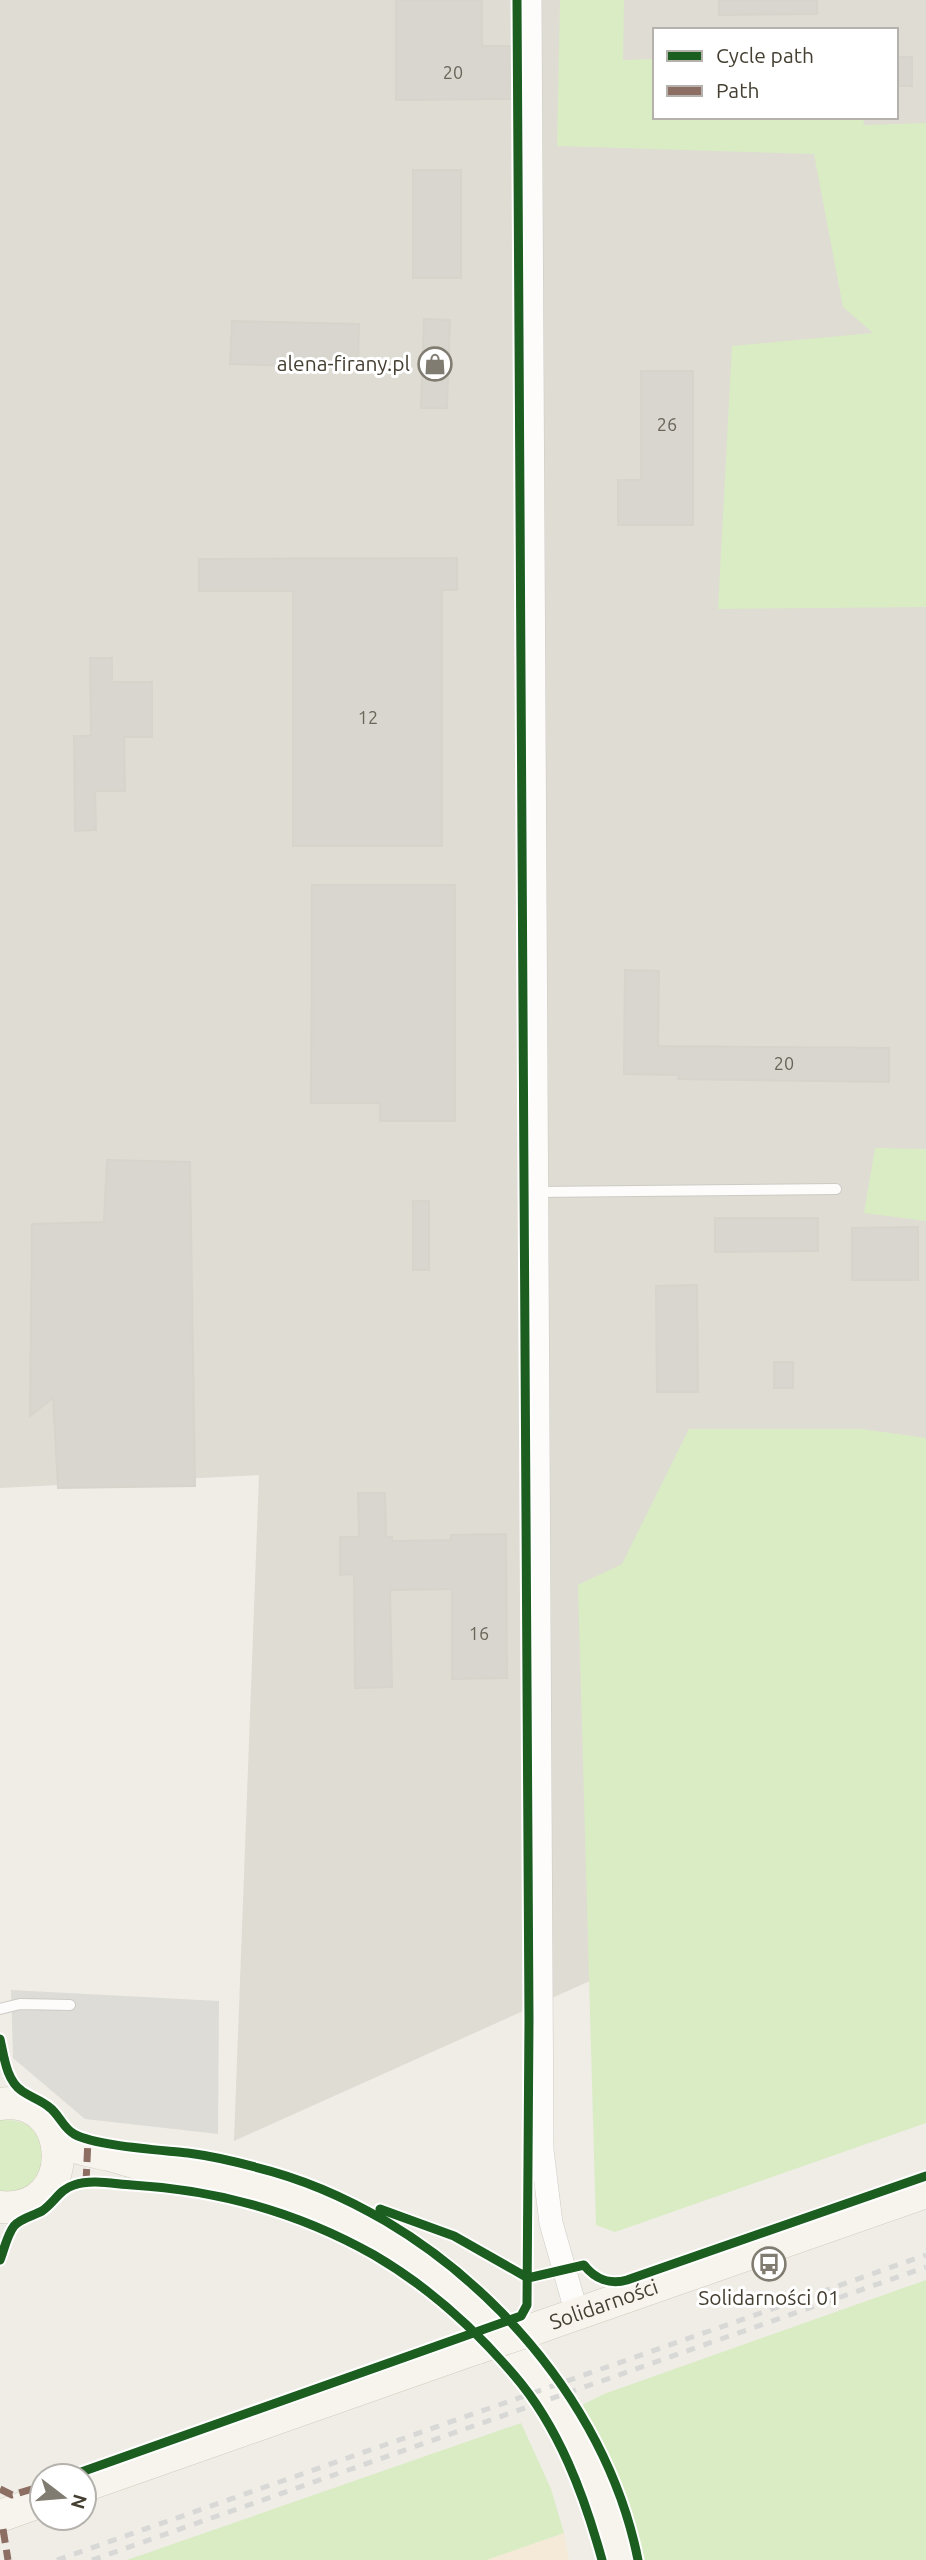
<svg xmlns="http://www.w3.org/2000/svg" width="926" height="2560" font-family="Ubuntu,sans-serif">
  <rect width="100%" height="100%" fill="#efede6"/>
  <path fill="#f4ead7" d="M564,2533L569,2560H486Z"/>
  <path fill="#dfdcd4" fill-rule="evenodd" d="M0,0H926V1830L234,2141L259,1475L0,1488ZM655,30H896V117H655Z"/>
  <path fill="#d9ecc3" d="M560,0H624L623,60L655,59V117H863L864,125L926,123V607L718,609L732,346L873,333L843,307L814,154L557,146Z
    M875,1148L926,1149V1221L864,1213Z
    M689,1429H862L926,1438V2123L615,2232L596,2225L578,1585L622,1564Z
    M0,2120C34,2119 38,2132 45,2162C31,2186 29,2192 0,2193Z
    M926,2280V2560H645L612,2467L582,2405L604,2394Z
    M521,2423L551,2489L564,2533L486,2560H127Z"/>
  <path fill="#dedcd6" d="M11,1990L219,2001L218,2134L85,2119L13,2058Z"/>
  <path fill="#d8d6ce" stroke="#d7d4cc" stroke-width="2" d="M396,0H482V46H511V99L396,100Z
    M719,0H817V14L719,15Z
    M896,57H912V86H896Z
    M413,170H461V278H413Z
    M424,319L450,320L447,408H421Z
    M232,321L359,324L358,368L230,364Z
    M641,371H693V525H618V480H641Z
    M457,558V590H442V846H293V591H199V559Z
    M90,658H112V682H152V737H124L125,791H95L96,830L75,831L74,736H91Z
    M312,885H455V1121H380V1103H311Z
    M625,970L659,971L658,1046L889,1048V1082L678,1079L679,1075L624,1074Z
    M107,1160L190,1162L195,1486L58,1488L53,1398L30,1416L32,1224L104,1222Z
    M413,1201H429V1270H413Z
    M715,1218H818V1251L715,1252Z
    M918,1227V1280H852V1228Z
    M697,1285L698,1392H657L656,1286Z
    M774,1362H793V1388H774Z
    M358,1493H385L386,1537H392V1541L451,1540V1535L506,1534L507,1678L452,1679V1589L390,1590L392,1687L355,1688L354,1574L340,1575V1537H359Z"/>
  <g fill="none" stroke-linecap="round" stroke-linejoin="round">
    <defs>
      <path id="lane" d="M537,1192L836,1189
        M0,2009L20,2004L70,2005"/>
      <path id="street" d="M530,0L542,2150L551,2223L577,2314"/>
      <g id="secondary">
        <path d="M0,2104C74,2092 80,2215 0,2207"/>
        <path d="M58,2142C74,2148 92,2151 109,2155C126,2159 143,2166 160,2168C195,2174 230,2178 264,2188C388,2225 501,2310 566,2422C591,2465 607,2512 620,2560"/>
        <path id="s1" d="M534,2329L926,2192"/>
        <path d="M84,2486L477,2348"/>
        <path d="M0,2516L42,2501"/>
      </g>
    </defs>
    <use href="#lane" stroke="#cdcbc4" stroke-width="12"/>
    <use href="#street" stroke="#cdcbc4" stroke-width="24"/>
    <use href="#secondary" stroke="#cfcbbc" stroke-width="33"/>
    <use href="#lane" stroke="#fdfcfb" stroke-width="10"/>
    <use href="#street" stroke="#fdfcfb" stroke-width="23"/>
    <use href="#secondary" stroke="#f6f4ed" stroke-width="32"/>
    <path stroke="#d8d8d7" stroke-width="5" stroke-dasharray="9 9" stroke-linecap="butt" d="M57,2560L926,2255
      M92,2560L926,2267"/>
    <defs>
      <path id="secondary-bridge" d="M477,2348L534,2329"/>
    </defs>
    <use href="#secondary-bridge" stroke="#cfcbbc" stroke-width="33" stroke-linecap="butt"/>
    <use href="#secondary-bridge" stroke="#f6f4ed" stroke-width="32"/>
    <path stroke="#8d6e63" stroke-width="7" stroke-dasharray="14 7" stroke-linecap="butt" d="M86,2183L88,2139
      M0,2489L12,2495L42,2486
      M3,2529L8,2560"/>
    <defs>
      <path id="cycleway" d="M0,2039C4,2056 6,2080 22,2091C30,2097 41,2100 49,2107C59,2114 63,2128 74,2134C95,2146 162,2150 188,2153C211,2156 233,2161 255,2167C435,2211 602,2377 638,2560
        M380,2209L454,2236L528,2278L584,2265C595,2279 610,2285 627,2280L926,2176
        M0,2260C4,2250 7,2235 14,2226C21,2218 33,2216 42,2211C54,2203 60,2189 74,2185C92,2179 114,2184 132,2185C219,2190 298,2212 374,2255C427,2286 474,2328 514,2375C559,2427 584,2495 602,2560
        M70,2476L521,2316L527,2305L529,2019L517,0"/>
    </defs>
    <use href="#cycleway" stroke="#fff" stroke-width="13"/>
    <use href="#cycleway" stroke="#1b5e20" stroke-width="9"/>
  </g>
  <defs>
    <symbol id="shop-ring" viewBox="-11 -11 22 22"><circle r="9.5" fill="#fff" stroke="#807c71" stroke-width="1.5"/><path d="M-5-2.5h2.3a2.7 3.5 0 0 1 5.4 0H5L5.5 6h-11ZM-1.5-2.5h3a1.5 2.3 0 0 0-3 0Z" fill="#807c71"/></symbol>
    <symbol id="bus-ring" viewBox="-11 -11 22 22"><circle r="9.5" fill="#fff" stroke="#807c71" stroke-width="1.5"/><path d="M-5-6H5V4H4V6H2V4H-2V6H-4V4H-5ZM-3.5-4V0h7V-4ZM-3.5 1.2v1.5H-2V1.2ZM2 1.2v1.5H3.5V1.2Z" fill="#807c71"/></symbol>
  </defs>
  <g fill-rule="evenodd">
    <use href="#shop-ring" x="416" y="345" width="38" height="38"/>
    <use href="#bus-ring" x="750" y="2245" width="38" height="38"/>
  </g>
  <g text-anchor="middle" stroke-width="6" stroke-linejoin="round" paint-order="stroke">
    <g font-size="18" fill="#6a665a">
      <text x="453" y="79">20</text>
      <text x="667" y="431">26</text>
      <text x="368" y="724">12</text>
      <text x="784" y="1070">20</text>
      <text x="479" y="1640">16</text>
    </g>
    <g font-size="21" fill="#453f32" stroke="#fff" text-anchor="end">
      <text x="410" y="371">alena-firany.pl</text>
      <text x="769" y="2305" text-anchor="middle">Solidarności 01</text>
    </g>
    <g font-size="21" fill="#453f32" stroke="#fff">
      <text dy="7" stroke="none"><textPath href="#s1" startOffset="74">Solidarności</textPath></text>
    </g>
  </g>
  <rect x="653" y="28" width="245" height="91" fill="#ffffff" stroke="#b5b2ad" stroke-width="2"/>
  <rect x="667" y="51" width="35" height="10" fill="#1b5e20" stroke="#b5b2ad" stroke-width="2"/>
  <text x="716" y="63" font-size="21" fill="#453f32">Cycle path</text>
  <rect x="667" y="86" width="35" height="10" fill="#8d6e63" stroke="#b5b2ad" stroke-width="2"/>
  <text x="716" y="98" font-size="21" fill="#453f32">Path</text>
  <g transform="translate(63 2497) rotate(106)"><circle r="33" fill="#ffffff" stroke="#b5b2ad" stroke-width="2"/>
  <path d="M0-5L12 26L0 18L-12 26Z" fill="#807c71"/>
  <text y="-10" font-size="19" font-weight="bold" text-anchor="middle" fill="#453f32">N</text>
  </g>
</svg>
